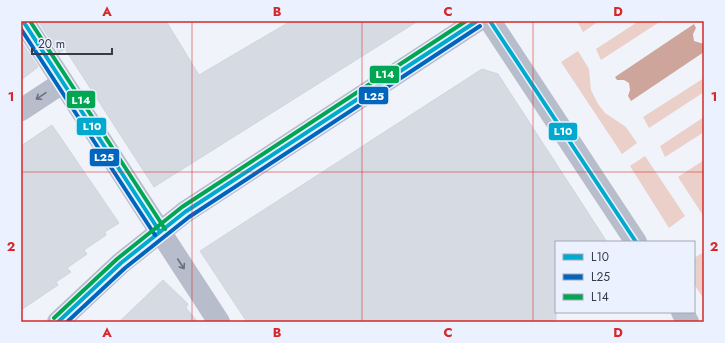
<svg xmlns="http://www.w3.org/2000/svg" width="725" height="343" font-family="Jost,sans-serif">
  <rect width="100%" height="100%" fill="#f0f3fa"/>
  <path fill="#ebd0ca" d="M577,21H599L583,32Z
    M639,21H661L601,60L596,49Z
    M578,51L589,69L591,90L598,104L605,113L626,127L637,143L622,154L561,62Z
    M704,78V92L649,128L643,117Z
    M704,117V132L665,157L660,146Z
    M645,156L685,216L669,228L630,166Z
    M704,160V217L678,177Z
    M704,252V299L694,284V258Z"/>
  <path fill="#cda59b" d="M694,24L696,28L693,34L694,41L704,44V52L631,101L628,96L630,90L629,83L624,80H617L615,77Z"/>
  <path fill="#d6dae3" stroke="#d0d4dd" d="M38,21H166L199,75L291,21H418L154,187L65,49L59,53Z
    M21,41L38,67L21,80Z
    M482,69L498,74L607,242H556V322H247L200,251Z
    M52,125L119,223L105,232L106,235L84,250L87,254L67,268L71,272L56,282L58,285L21,310V146Z
    M163,280L188,304L186,308L198,322H119Z"/>
  <g fill="none" stroke-linecap="round" stroke-linejoin="round">
    <path stroke="#b7bdca" stroke-width="22" d="M23,21L219,322
      M490,21L636,242
      M21,110L62,83
      M682,312L688,322
      M58,322L121,263L185,212L477,21"/>
    <defs>
      <path id="bus-1" d="M23,21L160,232
        M490,21L636,242
        M58,322L121,263L185,212L477,21"/>
      <path id="bus-2" d="M21,29L155,235
        M67,322L125,268L189,217L480,26"/>
      <path id="bus-3" d="M30,21L165,229
        M54,318L117,259L182,207L466,21"/>
    </defs>
    <use href="#bus-1" stroke="#ebf1ff" stroke-width="7"/>
    <use href="#bus-2" stroke="#ebf1ff" stroke-width="7"/>
    <use href="#bus-3" stroke="#ebf1ff" stroke-width="7"/>
    <use href="#bus-1" stroke="#00a9ce" stroke-width="4"/>
    <use href="#bus-2" stroke="#0065bd" stroke-width="4"/>
    <use href="#bus-3" stroke="#00a651" stroke-width="4"/>
  </g>
  <defs><path id="oneway-shaft" d="M-6 0H5M1.5-3L5.5 0L1.5 3" fill="none" stroke-width="1.6" stroke-linecap="round" stroke-linejoin="round"/></defs>
  <g stroke="#696f7c">
    <use href="#oneway-shaft" transform="translate(41 96) rotate(146)"/>
    <use href="#oneway-shaft" transform="translate(181 264) rotate(57)"/>
  </g>
  <path fill="none" stroke="#d62828" stroke-width="1" stroke-opacity="0.55" d="M192,21V322M362,21V322M533,21V322M21,172H704"/>
  <g stroke="#ebf1ff" stroke-width="1.5">
    <rect x="369" y="65" width="31" height="19" rx="4" fill="#00a651"/>
    <rect x="358" y="86" width="31" height="19" rx="4" fill="#0065bd"/>
    <rect x="66" y="90" width="30" height="19" rx="4" fill="#00a651"/>
    <rect x="76" y="117" width="31" height="19" rx="4" fill="#00a9ce"/>
    <rect x="548" y="122" width="30" height="19" rx="4" fill="#00a9ce"/>
    <rect x="89" y="148" width="31" height="19" rx="4" fill="#0065bd"/>
  </g>
  <g font-size="11" text-anchor="middle" font-weight="bold" fill="#fff">
    <text x="385" y="78">L14</text>
    <text x="374" y="100">L25</text>
    <text x="81" y="104">L14</text>
    <text x="92" y="130">L10</text>
    <text x="563" y="135">L10</text>
    <text x="104" y="161">L25</text>
  </g>
  <rect width="725" height="343" fill="none" stroke="#ebf1ff" stroke-width="44"/>
  <rect x="555" y="241" width="140" height="72" fill="#ebf1ff" stroke="#a2a8b6"/>
  <rect x="563" y="254" width="20" height="6" fill="#00a9ce" stroke="#a2a8b6"/>
  <text x="591" y="261" font-size="12" fill="#353b48">L10</text>
  <rect x="563" y="274" width="20" height="6" fill="#0065bd" stroke="#a2a8b6"/>
  <text x="591" y="281" font-size="12" fill="#353b48">L25</text>
  <rect x="563" y="294" width="20" height="6" fill="#00a651" stroke="#a2a8b6"/>
  <text x="591" y="301" font-size="12" fill="#353b48">L14</text>
  <path d="M32 48v6h80v-6" fill="none" stroke="#353b48" stroke-width="2"/>
  <text x="38" y="48" font-size="12" fill="#353b48" stroke="#ebf1ff" stroke-width="3" paint-order="stroke">20 m</text>
  <rect x="22" y="22" width="681" height="299" fill="none" stroke="#d62828" stroke-width="1.5"/>
  <g font-size="13" text-anchor="middle" font-weight="bold" fill="#d62828">
    <text x="107" y="16">A</text>
    <text x="277" y="16">B</text>
    <text x="448" y="16">C</text>
    <text x="618" y="16">D</text>
    <text x="11" y="101">1</text>
    <text x="714" y="101">1</text>
    <text x="11" y="251">2</text>
    <text x="714" y="251">2</text>
    <text x="107" y="337">A</text>
    <text x="277" y="337">B</text>
    <text x="448" y="337">C</text>
    <text x="618" y="337">D</text>
  </g>
</svg>
